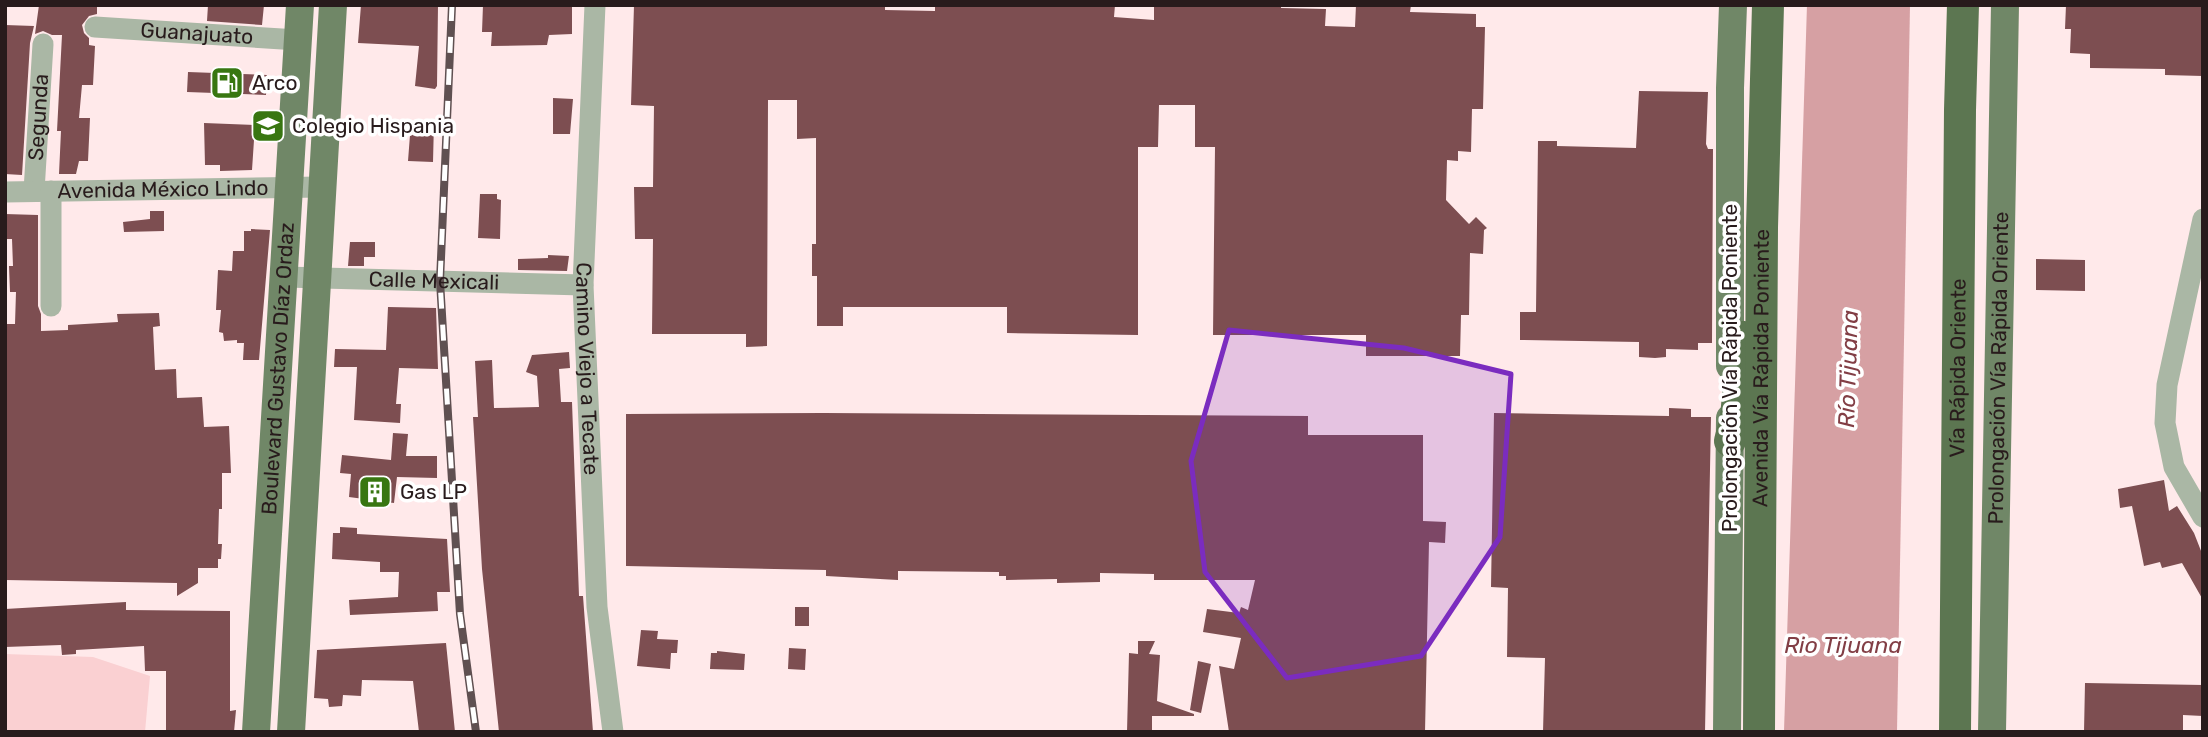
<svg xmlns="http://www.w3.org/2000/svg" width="2208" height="737" font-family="Rubik,sans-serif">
  <rect width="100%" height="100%" fill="#ffe9ea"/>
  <path fill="#fad0d2" d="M5,654L93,657L150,676L145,732H5Z"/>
  <path fill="#d6a0a3" d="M1807,5H1910L1897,732H1784Z"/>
  <path fill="#7d4e51" d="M39,5H97V14L89,16L82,25L84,33L89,38V45L95,46L93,85H82L79,118H90L88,161H79L76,174H59L61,131H57L62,35H52L43,31L35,34Z
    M208,5H264L262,25L207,21Z
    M361,5H438L437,86L435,89L415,86L419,46L358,43Z
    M483,5H572V34L549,35L547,45L491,46L492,32H482Z
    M634,5H885V10L935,11V5H1115L1114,17L1154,20V5H1281V8L1326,9L1325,26L1355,27L1356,5H1411L1410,12L1476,14V27H1485L1483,109H1472L1471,152L1458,151V161L1447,160L1446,200L1469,224L1476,217L1487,228L1484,230L1483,254L1470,253L1469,315H1461L1460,356H1366V335H1213L1215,147H1195V105H1159L1158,147H1138V335L1007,333V307H843V326H817V276H812V244H816V138L797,139V100H768L767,346L746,347V334H652L653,239H635L634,187H653L654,106L631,105Z
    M2066,5H2203V76L2165,75V69L2090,68V54L2070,53L2071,29H2065Z
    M5,25L34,26L30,43L22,175L5,174Z
    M188,72L267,75L266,95L187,92Z
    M1639,91L1708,92L1706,144L1708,149H1713L1712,343H1698V350L1666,349V357L1655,358L1639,357V342L1520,340V312H1536L1538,141H1557V146L1636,148Z
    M553,98L573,99L570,134H553Z
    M411,122H434L433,162L408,161Z
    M204,123L255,125L252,170L220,171V165H205Z
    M480,194H497V199L501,200L500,239L478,238Z
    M150,211H164V231L124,232L123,222L150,219Z
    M5,214L38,215V306L41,314V331L68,330V325L118,322L117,314L159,313L160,326L153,327L155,370L176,369L177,398L202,397L204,427L229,426L231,473H222V509H219L218,544H222L221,559H218V568H198V583L177,596V583L5,580V324H15L16,292H10L9,266H13L12,239H5Z
    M251,229L270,230L259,360H243L244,343H237V340L224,341L223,333L219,332L221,310H216L218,270L232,271L233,251H244V231H251Z
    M350,242H375V257H364V266H348Z
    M548,255L569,256L567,271L518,270V259L548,258Z
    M2036,259L2085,260V291L2036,290Z
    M388,307L436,308L438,369L399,368L396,404H401L400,423L354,420L357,367H334L335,349L386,350Z
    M569,352L570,368L559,369L561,402H572L579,596H583L593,732H499L482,569L473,417H478L475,361L492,360L494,408L539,407L537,376L526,372L532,355Z
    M1669,408L1691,409V417H1711L1705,732H1543L1545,658L1507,657L1508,588L1491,587L1494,413L1669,416Z
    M824,413L1308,416V435H1423V521L1446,522L1445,543L1429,542L1425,732H1229L1219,666L1234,669L1241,638L1203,632L1207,609L1239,613L1241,607L1248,610L1255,580H1154V574L1100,573V582L1057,583V579L1006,580V576H999V572L898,571V580L826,576V570L626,566V414Z
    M393,433L408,434L406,456H437V478L397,477L394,503L349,497L351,474L340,473L342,455L391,460Z
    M2164,480L2169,511L2177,506L2194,533L2203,556V600L2182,563L2162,568L2160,562L2144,566L2132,506L2120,508L2118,489Z
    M340,527L357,528V534L447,539L450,592H437L438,611L350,615L349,600L398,597L399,572H380V562L332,559L333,533H340Z
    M126,602V610L230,611V711L236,710L234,732H166V671H145L144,646L76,650V654L62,655L61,645L5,647V609Z
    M795,607H809V626H795Z
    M641,630L658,631L657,639L678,640L677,653H671L670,669L637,666Z
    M1138,641H1155L1149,654L1160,655L1157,701L1194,714V716H1152V732H1127L1129,653L1138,654Z
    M446,643L455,732H419L413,681L362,680L361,696L343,695L342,706L329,707L328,699L314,698L317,650Z
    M789,648L806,649L805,670L788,669Z
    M717,651L745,654L744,670L710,669L711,653H717Z
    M1198,661L1211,664L1201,713L1190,710Z
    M2085,683L2203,685V716L2183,715V732H2084Z"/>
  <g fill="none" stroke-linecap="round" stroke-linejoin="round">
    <g stroke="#aab7a5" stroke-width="21">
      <path id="s1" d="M595,5L583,285L597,607L613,732"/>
      <path id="s2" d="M95,27L298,40"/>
      <path id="s3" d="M34,191L43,44"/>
      <path id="s4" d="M5,192L321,187"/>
      <path d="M2203,219L2167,385L2165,423L2174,467L2203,517"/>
      <path id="s5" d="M285,277L583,285"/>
      <path d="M51,306V191"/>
    </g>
    <g stroke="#708767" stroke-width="28">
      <path d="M1730,366V88L1733,5"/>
      <path id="s6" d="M256,732L300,5"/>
      <path d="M291,732L333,5"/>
      <path d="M1727,732L1730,418"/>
      <path id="s7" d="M1992,732L2005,5"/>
    </g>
    <g stroke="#5c7651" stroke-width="32">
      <path d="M1730,441L1736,418L1743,337"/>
      <path id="s8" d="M1759,732L1762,228L1768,5"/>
      <path id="s9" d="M1955,732L1960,110L1963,5"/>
    </g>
    <defs>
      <path id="rail" d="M452,5L440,281L460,614L476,732"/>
    </defs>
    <use href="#rail" stroke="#5f5051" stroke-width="8"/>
    <use href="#rail" stroke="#fff" stroke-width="5" stroke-dasharray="16" stroke-linecap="butt"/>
  </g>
  <path fill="#7b2cbf" fill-opacity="0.2" stroke="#7b2cbf" stroke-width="5" stroke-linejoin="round" d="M1229,330L1404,348L1511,374L1500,537L1421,656L1287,678L1205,572L1191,461Z"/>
  <defs>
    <symbol id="fuel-square" viewBox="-11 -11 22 22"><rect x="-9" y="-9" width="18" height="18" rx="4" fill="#387611" stroke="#fff"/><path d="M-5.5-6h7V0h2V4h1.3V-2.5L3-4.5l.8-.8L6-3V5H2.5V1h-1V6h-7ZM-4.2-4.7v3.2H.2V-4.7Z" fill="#fff"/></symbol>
    <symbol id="school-square" viewBox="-11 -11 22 22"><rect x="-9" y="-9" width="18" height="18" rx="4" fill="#387611" stroke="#fff"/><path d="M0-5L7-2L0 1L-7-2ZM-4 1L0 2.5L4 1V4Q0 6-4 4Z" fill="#fff"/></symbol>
    <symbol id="building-square" viewBox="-11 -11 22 22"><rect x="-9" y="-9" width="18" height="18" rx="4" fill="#387611" stroke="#fff"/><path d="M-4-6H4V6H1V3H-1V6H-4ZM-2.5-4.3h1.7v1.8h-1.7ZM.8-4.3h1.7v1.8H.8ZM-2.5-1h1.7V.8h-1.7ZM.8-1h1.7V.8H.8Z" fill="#fff"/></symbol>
  </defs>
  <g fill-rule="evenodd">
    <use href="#fuel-square" x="208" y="64" width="38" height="38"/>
    <use href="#school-square" x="249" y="107" width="38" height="38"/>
    <use href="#building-square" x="356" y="473" width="38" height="38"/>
  </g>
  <g text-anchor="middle" stroke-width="7" stroke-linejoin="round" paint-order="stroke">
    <g font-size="21" fill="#281b1c" stroke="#fff">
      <text dy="7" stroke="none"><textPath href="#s2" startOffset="102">Guanajuato</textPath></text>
      <text dy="7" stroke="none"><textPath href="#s3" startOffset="74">Segunda</textPath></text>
      <text dy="7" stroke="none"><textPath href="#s4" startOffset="158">Avenida México Lindo</textPath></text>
      <text dy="7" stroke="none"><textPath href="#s5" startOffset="149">Calle Mexicali</textPath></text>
      <text transform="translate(1730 368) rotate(-90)" y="7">Prolongación Vía Rápida Poniente</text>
      <text dy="7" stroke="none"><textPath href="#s8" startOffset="364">Avenida Vía Rápida Poniente</textPath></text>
      <text dy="7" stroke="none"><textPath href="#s9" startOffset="364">Vía Rápida Oriente</textPath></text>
      <text dy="7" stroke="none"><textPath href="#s6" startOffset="364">Boulevard Gustavo Díaz Ordaz</textPath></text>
      <text dy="7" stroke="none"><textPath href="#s1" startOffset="364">Camino Viejo a Tecate</textPath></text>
      <text dy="7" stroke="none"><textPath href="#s7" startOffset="364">Prolongación Vía Rápida Oriente</textPath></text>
    </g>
    <g font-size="21" fill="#281b1c" stroke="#fff" text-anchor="start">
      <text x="252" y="90">Arco</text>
      <text x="292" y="133">Colegio Hispania</text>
      <text x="400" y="499">Gas LP</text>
    </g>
    <g font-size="23" font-style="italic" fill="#823e45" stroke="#fff">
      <text transform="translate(1848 369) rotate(-88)" y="8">Río Tijuana</text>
      <text x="1843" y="653">Rio Tijuana</text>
    </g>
  </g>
  <rect width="2208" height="737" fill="none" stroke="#281b1c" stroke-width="14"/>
</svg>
